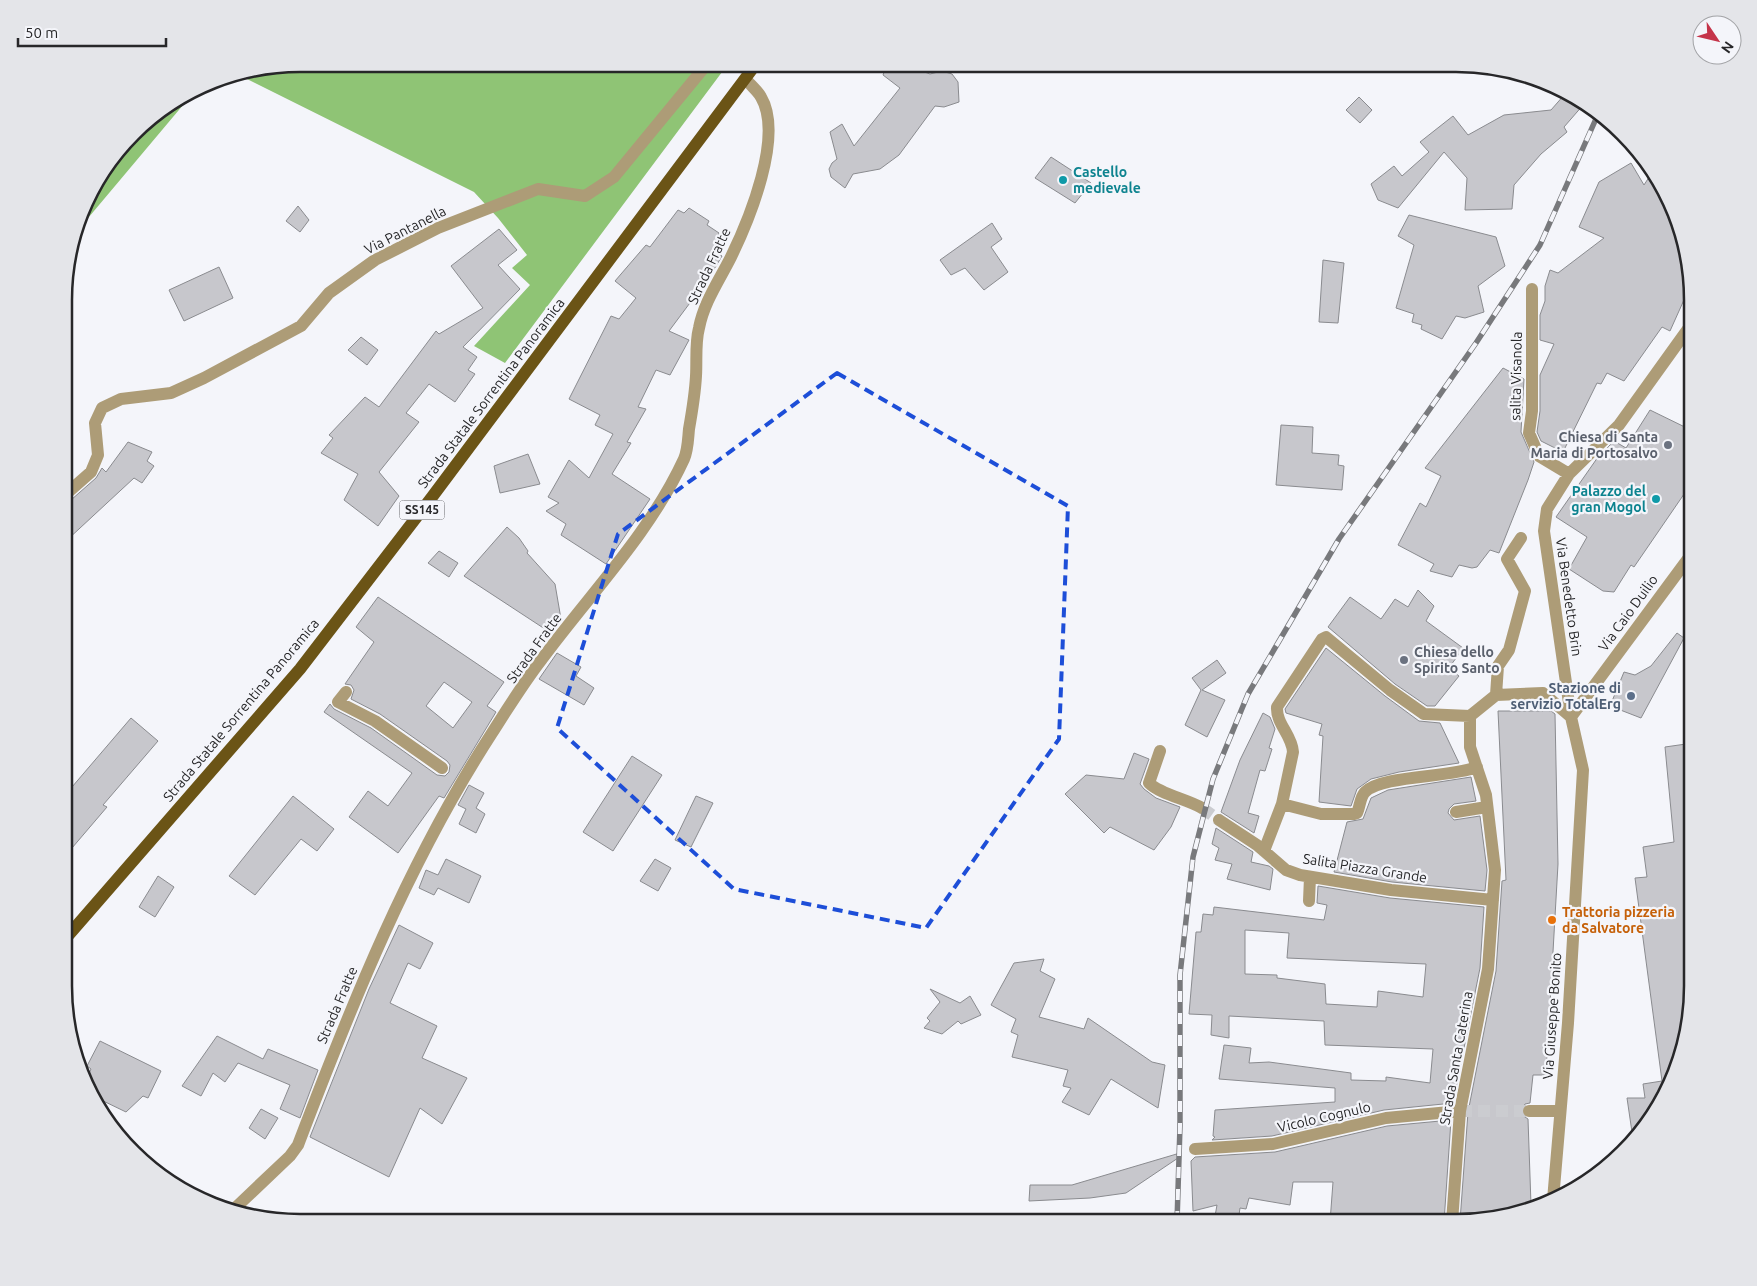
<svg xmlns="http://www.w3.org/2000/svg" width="1757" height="1286" font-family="Ubuntu,sans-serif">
  <rect width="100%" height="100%" fill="#f4f5fa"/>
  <path fill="#8fc475" d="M301,64H728L505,363L474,346L530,285L512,268L527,255L498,218L474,192L241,76Z
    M194,92L78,230L88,196L144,123Z"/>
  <path fill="#c7c7cc" stroke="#8a8b8f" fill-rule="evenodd" d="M887,64H910L911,67L930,74L942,71L952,74L958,82L959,102L944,107L935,106L899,155L880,169L853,174L845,188L831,177L829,169L832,163L837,159L830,132L842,124L854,146L900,88L883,75Z
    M1565,94L1584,104L1564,127L1567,132L1541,154L1514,185L1512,209L1465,210L1467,178L1444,152L1398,208L1378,200L1371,184L1394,166L1402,176L1429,152L1420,142L1453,116L1468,135L1504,115L1551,110Z
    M1359,97L1372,110L1360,123L1346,110Z
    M1051,157L1091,183L1075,203L1035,178Z
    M1631,163L1644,185L1651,174L1669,196L1692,282L1670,331L1662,327L1624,381L1607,373L1601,384L1597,383L1563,452L1541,441L1537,432L1540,411V375L1554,344L1540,340V315L1545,301V286L1550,270L1558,273L1604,238L1579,227L1599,182Z
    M298,206L309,220L300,232L286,221Z
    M689,208L709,221L707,225L719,233L714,251L722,256L710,276L669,331L689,340L670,375L656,370L638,407L646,409L627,442L631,443L612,474L650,499L606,564L561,535L566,524L546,511L559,503L548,497L569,460L589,478L613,434L595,425L600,415L569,399L611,316L619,319L636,298L615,281L646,245L650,247L678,210L684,213Z
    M1409,215L1496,237L1505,266L1478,286L1484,312L1465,318L1456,316L1442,339L1421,329L1422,325L1412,322L1414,314L1396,308L1414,245L1398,236Z
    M992,223L1002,239L991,247L1008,272L984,290L965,268L951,275L940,260Z
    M499,229L517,250L498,265L520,289L463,347L477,357L468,370L475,374L455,402L429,384L406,413L419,422L379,472L399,496L378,526L344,500L358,474L321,453L333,438L329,435L365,397L379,407L436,331L439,334L483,308L451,266Z
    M1323,260L1344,263L1338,323L1319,322Z
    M219,267L233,298L184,321L169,290Z
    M361,337L378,350L367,365L348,350Z
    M1503,368L1524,379L1521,432L1534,462L1528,480L1499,553L1490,550L1477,567L1472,568L1459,565L1452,577L1430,571L1434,564L1398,545L1420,503L1426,507L1441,476L1425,468Z
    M1650,410L1693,431V481L1634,567L1631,565L1614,592L1603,591L1569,569L1587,537L1556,517L1598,457L1614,441L1626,448Z
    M1281,425L1313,427L1312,453L1339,455L1338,465L1344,466L1342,490L1276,485Z
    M128,442L152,452L147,461L154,466L142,483L134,478L66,541V502L71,500L96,478L102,468L106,472Z
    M528,454L540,484L500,493L494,466Z
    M507,527L519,538L528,551L527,553L555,584L561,619L551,633L464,576Z
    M439,551L458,563L449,577L428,563Z
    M1418,590L1434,606L1426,621L1463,648L1449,668L1459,676L1435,706H1427L1395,684L1328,627L1350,597L1381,619L1395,599L1408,607Z
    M378,597L504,682L487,706L496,712L444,798L439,796L398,853L349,817L368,791L388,806L412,773L324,712L330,704L334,709L371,728L437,775L445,776L449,772L450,765L447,761L380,714L351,699L354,690L351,685L345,684L374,642L356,627ZM444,682L472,702L453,728L426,706Z
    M1677,633L1684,638L1641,718L1610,706L1624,672L1635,675L1651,666Z
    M1326,648L1385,696L1419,721L1440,723L1459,763L1399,772L1371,779L1357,789L1351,806L1319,802L1323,736L1319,735L1322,724L1286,713L1285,709Z
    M557,653L581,667L576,676L594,688L584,705L539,679Z
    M1217,660L1226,673L1202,690L1225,700L1207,737L1185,725L1201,690L1192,678Z
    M1498,711H1551L1555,714L1558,864L1546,1075H1533L1530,1103L1525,1104L1521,1111L1522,1115L1528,1119L1531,1205L1460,1221L1468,1112L1496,971L1502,881L1506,880Z
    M1263,713L1270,717L1275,729L1269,748L1272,749L1265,771L1260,770L1248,813L1259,816L1254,833L1221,812L1240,760Z
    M131,718L158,741L103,805L107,807L66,855V794Z
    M1693,743V1001L1681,1062L1644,1130L1633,1139L1627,1098H1645L1643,1084L1662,1081L1635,878L1647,877L1643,847L1674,842L1665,747Z
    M1134,753L1149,759L1140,784L1144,789L1156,798L1180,807L1171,827L1154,850L1110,827L1104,833L1065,794L1086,775L1124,779Z
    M632,756L662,775L613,851L583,832Z
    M1471,777L1476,801L1454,804L1449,809L1448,813L1454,820L1480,816L1487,870L1485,891L1392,882L1334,872L1347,822L1363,819L1371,798L1388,790Z
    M469,785L484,793L476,808L485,814L476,833L459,824L466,809L458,805Z
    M293,796L334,829L317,851L301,839L255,895L229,876Z
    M696,796L713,803L691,847L675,840Z
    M1216,828L1253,852L1251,862L1269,866L1273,869L1270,890L1227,879L1232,864L1215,860L1219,848L1212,844Z
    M446,859L481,876L469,903L438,888L434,895L419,888L426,870L438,875Z
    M655,859L671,868L658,891L640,881Z
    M158,876L174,887L155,917L139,907Z
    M1318,886L1390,898L1484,907L1480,968L1453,1103L1384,1110L1272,1136L1212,1140L1215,1137L1213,1136L1215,1110L1335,1102V1088L1219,1079L1224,1045L1251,1048L1249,1063L1269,1062L1351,1073V1080L1386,1081V1077L1430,1083L1433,1049L1325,1045L1324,1021L1229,1016V1038L1211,1035L1212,1015L1189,1014L1196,932H1201L1203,914L1213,915L1214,907L1324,920L1327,905L1317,903ZM1245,930L1289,933L1287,958L1426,964L1423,997L1378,991L1377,1007L1326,1004L1325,984L1277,978V975L1245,974Z
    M399,925L433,943L420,969L408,963L390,1003L437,1026L422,1058L467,1078L442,1124L420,1108L389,1177L310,1137L369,989Z
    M1044,959L1040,971L1055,979L1039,1017L1084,1029L1088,1018L1152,1062L1165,1065L1158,1108L1111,1079L1089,1115L1062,1102L1071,1088L1063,1086L1068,1070L1012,1057L1018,1035L1011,1032L1016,1019L991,1005L1014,963Z
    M930,989L960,1003L970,996L981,1015L961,1024L958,1021L942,1034L924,1028L930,1021L927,1018L940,1002Z
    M217,1036L263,1059L268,1049L318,1070L300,1118L280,1109L290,1085L238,1063L225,1082L213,1073L201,1096L182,1086Z
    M100,1041L161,1071L148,1098L143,1096L126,1112L93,1096L87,1078L91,1069L87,1066Z
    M261,1109L278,1118L265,1139L249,1128Z
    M1451,1120L1444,1222H1330L1333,1182H1293L1290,1205L1249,1198L1246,1209L1240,1208L1238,1222H1214L1217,1205L1193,1211L1191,1161L1195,1157L1275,1152L1387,1126Z
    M1180,1153L1181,1156L1126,1193L1090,1198L1029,1201L1030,1185H1072Z"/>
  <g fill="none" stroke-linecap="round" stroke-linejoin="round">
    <path stroke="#cbccd0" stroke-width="12" stroke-dasharray="12 6" stroke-linecap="butt" d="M1202,808L1219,820
      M1460,1111H1529"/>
    <path stroke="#ad9c77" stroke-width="12" d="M1532,289V411L1529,433L1539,456L1569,474
      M66,494L91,472L98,455L95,423L102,408L121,399L171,393L204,378L301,326L329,293L375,260L438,228L538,189L585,196L614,177L707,64
      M346,692L338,702L375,721L442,768
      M1496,695L1498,666L1509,650L1525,591L1507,559L1521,538
      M1571,717L1693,552
      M1160,751L1149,783C1160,794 1186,799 1202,808
      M1282,804L1321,814H1354L1357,813C1360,807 1360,797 1365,792C1382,775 1450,778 1477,767
      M1456,812L1487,807
      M1219,820L1257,845L1286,870L1300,875L1391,890L1493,900
      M1264,851L1282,804L1293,752C1292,735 1276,724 1277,707L1322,639L1326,637L1390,690L1424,714L1470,716
      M1309,901L1310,877
      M1529,1111H1560
      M1195,1149L1273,1144L1386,1118L1460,1111
      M1553,1200L1568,1023L1583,770L1571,717L1544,531L1547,509L1569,474L1619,425L1693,322
      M232,1211L290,1156L298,1145C352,1003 409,861 492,733C508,708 524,682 542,659C590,594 650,533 684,459C688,450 688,439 689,429C692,412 695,394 696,376C697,360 695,343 699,328C704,302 719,281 731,257C749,220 784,136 761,97C758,91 750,85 746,79
      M1452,1222L1460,1111L1488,969L1495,870L1486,795L1470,747V716L1496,695L1543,693L1571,717"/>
    <path stroke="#6b5416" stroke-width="12" d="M66,938L300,669L432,497L756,64"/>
    <defs>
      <path id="rail" d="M1177,1222L1180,1126V975L1193,857L1213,779L1248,694L1339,539L1476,343L1540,245L1599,112"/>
    </defs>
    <use href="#rail" stroke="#78797c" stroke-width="5.5"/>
    <use href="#rail" stroke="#f4f5fa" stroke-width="4" stroke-dasharray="11" stroke-linecap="butt"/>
  </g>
  <path fill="none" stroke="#1d4ed8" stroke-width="4" stroke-dasharray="10 6" stroke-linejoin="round" d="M837,373L1068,506L1059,739L926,928L734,889L557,728L618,534Z"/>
  <g fill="#0f9aa8" stroke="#f4f5fa" stroke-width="2">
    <circle cx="1063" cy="180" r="5"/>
    <circle cx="1656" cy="499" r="5"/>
  </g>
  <g fill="#6b7280" stroke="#f4f5fa" stroke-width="2">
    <circle cx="1668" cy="445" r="5"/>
    <circle cx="1404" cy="660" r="5"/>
  </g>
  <circle fill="#5c6f8a" stroke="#f4f5fa" stroke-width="2" cx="1631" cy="696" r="5"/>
  <circle fill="#e8710a" stroke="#f4f5fa" stroke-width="2" cx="1552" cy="920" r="5"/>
  <g text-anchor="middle" stroke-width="4.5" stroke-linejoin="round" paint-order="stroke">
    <rect fill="#f4f5fa" stroke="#646568" stroke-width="1" x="399.5" y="500.5" width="45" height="19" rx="4"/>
    <g font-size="12" font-weight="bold" fill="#272729">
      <text x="422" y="514">SS145</text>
    </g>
    <g font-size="14" font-weight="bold" fill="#0d838f" stroke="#f4f5fa" text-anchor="start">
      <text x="1073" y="177">Castello<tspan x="1073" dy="16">medievale</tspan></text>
      <text x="1646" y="496" text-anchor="end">Palazzo del<tspan x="1646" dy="16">gran Mogol</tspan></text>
    </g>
    <g font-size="14" fill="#272729" stroke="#f4f5fa">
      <text transform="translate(405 230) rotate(-27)" y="5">Via Pantanella</text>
      <text transform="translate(709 266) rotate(-65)" y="5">Strada Fratte</text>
      <text transform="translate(1516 376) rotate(-89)" y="5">salita Visanola</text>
      <text transform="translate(491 393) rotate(-53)" y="5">Strada Statale Sorrentina Panoramica</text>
      <text transform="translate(1569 597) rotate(82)" y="5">Via Benedetto Brin</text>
      <text transform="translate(1628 613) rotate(-54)" y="5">Via Caio Duilio</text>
      <text transform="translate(534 648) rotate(-54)" y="5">Strada Fratte</text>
      <text transform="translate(241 710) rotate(-50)" y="5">Strada Statale Sorrentina Panoramica</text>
      <text transform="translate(1365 868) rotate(9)" y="5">Salita Piazza Grande</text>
      <text transform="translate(337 1005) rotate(-67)" y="5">Strada Fratte</text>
      <text transform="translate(1552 1016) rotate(-86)" y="5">Via Giuseppe Bonito</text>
      <text transform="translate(1456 1058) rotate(-80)" y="5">Strada Santa Caterina</text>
      <text transform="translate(1324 1117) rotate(-13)" y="5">Vicolo Cognulo</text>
    </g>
    <g font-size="14" font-weight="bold" fill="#5b616d" stroke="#f4f5fa" text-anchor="end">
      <text x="1658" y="442">Chiesa di Santa<tspan x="1658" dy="16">Maria di Portosalvo</tspan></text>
      <text x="1414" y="657" text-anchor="start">Chiesa dello<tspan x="1414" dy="16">Spirito Santo</tspan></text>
    </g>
    <g font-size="14" font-weight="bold" fill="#4e5e75" stroke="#f4f5fa" text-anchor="end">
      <text x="1621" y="693">Stazione di<tspan x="1621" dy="16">servizio TotalErg</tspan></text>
    </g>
    <g font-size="14" font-weight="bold" fill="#c56008" stroke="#f4f5fa" text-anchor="start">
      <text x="1562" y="917">Trattoria pizzeria<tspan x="1562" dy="16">da Salvatore</tspan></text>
    </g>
  </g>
  <path d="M0 0H1757V1286H0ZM300 72H1456A228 228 0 0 1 1684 300V986A228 228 0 0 1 1456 1214H300A228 228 0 0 1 72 986V300A228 228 0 0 1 300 72Z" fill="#e4e5e9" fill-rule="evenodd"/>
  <path fill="none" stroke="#272729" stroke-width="2.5" d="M300 72H1456A228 228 0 0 1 1684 300V986A228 228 0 0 1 1456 1214H300A228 228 0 0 1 72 986V300A228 228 0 0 1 300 72Z"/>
  <g transform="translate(1717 40) rotate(125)"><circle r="24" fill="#f4f5fa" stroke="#a2a3a6"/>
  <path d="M0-4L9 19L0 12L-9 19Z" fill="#c5344a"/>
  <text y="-8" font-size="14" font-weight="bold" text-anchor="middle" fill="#272729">N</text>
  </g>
  <path d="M18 38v8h148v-8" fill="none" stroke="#272729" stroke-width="2.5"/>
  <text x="25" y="38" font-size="15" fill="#272729" stroke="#f4f5fa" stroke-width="4" paint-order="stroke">50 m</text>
</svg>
